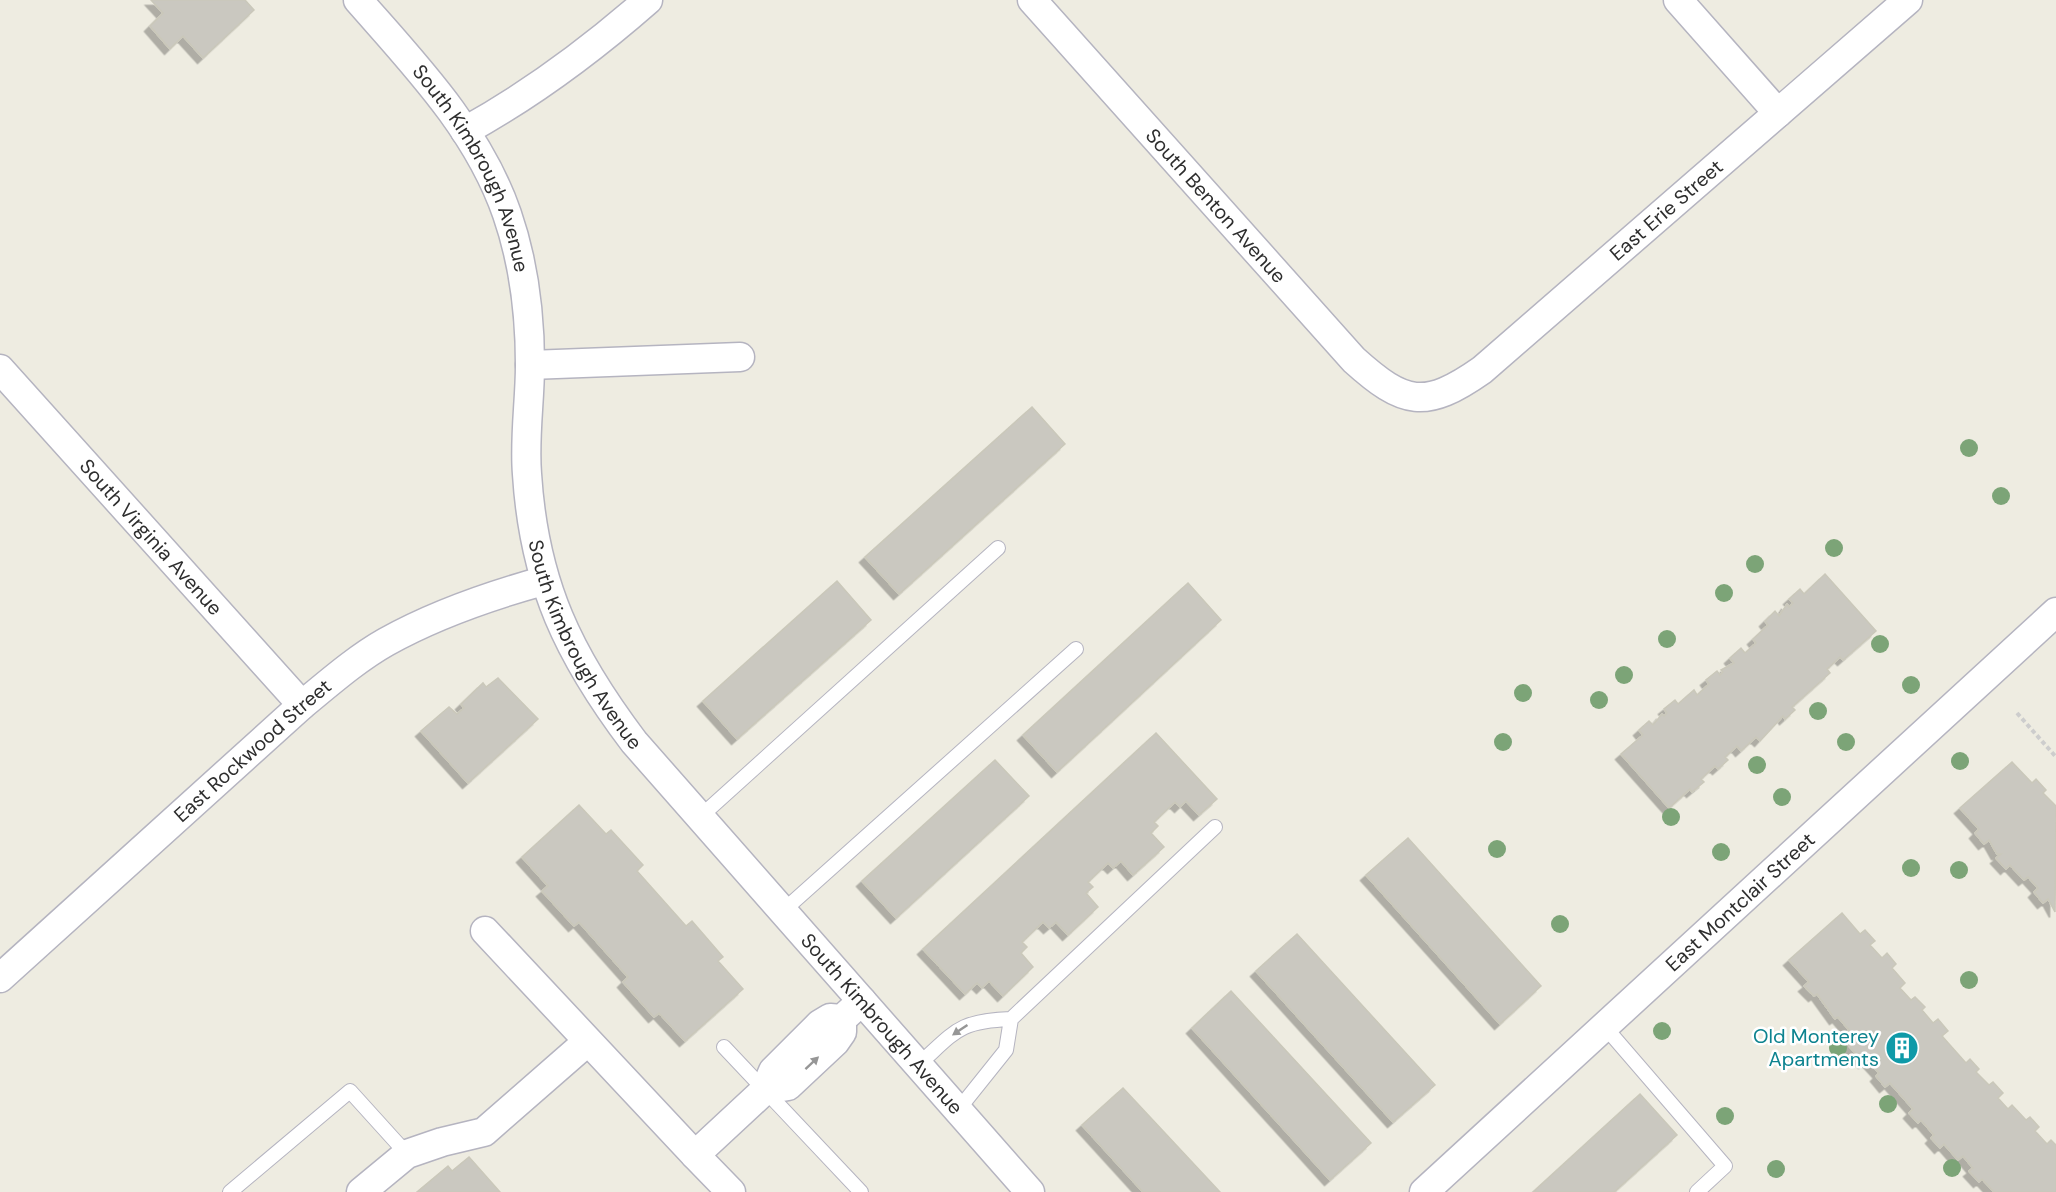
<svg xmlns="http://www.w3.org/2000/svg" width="2056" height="1192" font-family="'DM Sans',sans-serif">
  <defs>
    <filter id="shadow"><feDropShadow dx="-5.5" dy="5.5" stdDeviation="0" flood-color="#0004"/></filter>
  </defs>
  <rect width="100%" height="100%" fill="#eeece1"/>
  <path fill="#cac8c0" stroke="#cac8ba" stroke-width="1.5" filter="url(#shadow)" d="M151,0H245L254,10L203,58L183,36L170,49L150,26L163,13Z
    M1032,407L1065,444L899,594L865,557Z
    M1825,574L1876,631L1843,660L1840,657L1827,669L1830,673L1792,707L1795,710L1785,719L1783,716L1760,741L1756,737L1741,751L1737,746L1725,757L1728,760L1718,769L1715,766L1701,779L1704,782L1692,792L1690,789L1669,808L1621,754L1643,735L1639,730L1649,721L1653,725L1662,714L1664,716L1667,713L1664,709L1675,700L1678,704L1694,690L1697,695L1709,684L1706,680L1717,671L1720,675L1723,672L1721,670L1734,663L1730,658L1741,648L1745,653L1756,643L1753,639L1768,625L1765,621L1775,611L1779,616L1787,604L1789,607L1793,603L1789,599L1800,589L1804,594Z
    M837,581L871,620L737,739L703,701Z
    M1188,583L1221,620L1057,772L1023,735Z
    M498,678L538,719L468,783L421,731L449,707L457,714L464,708L461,704L483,683L486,687Z
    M1156,733L1217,799L1199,815L1186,801L1180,807L1175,802L1154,822L1158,826L1151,833L1164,847L1133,875L1121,861L1113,868L1108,863L1088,882L1093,887L1086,893L1098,907L1068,935L1056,922L1049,928L1043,922L1022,942L1027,947L1021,953L1033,967L1003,996L989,981L982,988L977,983L965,994L923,949Z
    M995,760L1029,796L896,918L862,881Z
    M2012,762L2032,783L2036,779L2046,790L2043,793L2056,806L2055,912L2048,899L2043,903L2034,892L2038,888L2028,877L2024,880L2010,865L2006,869L1996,858L2001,854H1997L1989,840L1984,844L1975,833L1979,829L1960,808Z
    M579,805L606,834L611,830L643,865L637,871L686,926L692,921L723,957L718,961L743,989L685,1041L659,1013L654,1017L623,982L628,977L579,922L574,926L542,891L548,886L522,857Z
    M1408,838L1541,986L1500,1024L1366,875Z
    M1842,913L1860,934L1865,930L1875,941L1870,945L1882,958L1887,953L1896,964L1892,968L1905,983L1900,988L1911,1000L1915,997L1925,1007L1922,1010L1933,1023L1938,1019L1948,1031L1942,1036L1966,1063L1970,1059L1979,1069L1976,1072L1989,1085L1993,1082L2003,1093L1998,1098L2008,1109L2012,1105L2026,1120L2030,1117L2039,1127L2035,1131L2047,1144L2051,1140L2056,1145V1192H1994L1982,1179L1979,1182L1969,1171L1973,1168L1963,1156L1958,1160L1944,1144L1940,1148L1931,1138L1934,1135L1921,1120L1918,1123L1909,1113L1913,1109L1890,1083L1885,1087L1876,1076L1879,1073L1867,1060L1864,1063L1841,1037L1849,1030L1838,1017L1835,1019L1817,994L1814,996L1804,986L1809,982L1789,960Z
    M1297,934L1435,1085L1393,1122L1256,971Z
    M1231,991L1371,1143L1330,1180L1192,1028Z
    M1123,1088L1220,1192H1143L1082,1125Z
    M1640,1094L1677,1135L1614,1192H1533Z
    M469,1157L500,1192H417L448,1166L452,1171Z"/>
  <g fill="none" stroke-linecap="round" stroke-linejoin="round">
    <defs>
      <path id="service" d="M700,817L998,548
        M783,911L1076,649
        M1605,1027L1725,1166L1697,1192
        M724,1047L861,1192
        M918,1065C956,1031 958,1021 1011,1019
        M958,1110L1006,1050L1011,1019L1215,827
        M230,1192L350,1091L407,1154"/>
      <g id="minor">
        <path id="s1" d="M358,0C415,65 478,130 507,214C524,263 530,314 530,365C530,401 524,438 527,474C534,584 569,656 634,742L1030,1192"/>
        <path id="s2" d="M1032,0L1354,360C1404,405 1425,410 1482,370L1908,0"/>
        <path d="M1678,0L1778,113"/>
        <path d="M465,131C532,94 591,50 648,0"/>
        <path d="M530,365L740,357"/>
        <path id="s3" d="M0,369L302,705"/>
        <path d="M485,931L695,1155"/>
        <path id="s4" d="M0,978L302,705C329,683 356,659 386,642C436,614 489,596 543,581"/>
        <path d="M765,1090L788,1086L835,1042L842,1032V1019"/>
        <path d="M361,1192L407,1154L442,1142L484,1132L587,1042"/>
        <path d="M731,1192L695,1155L765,1090L773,1071L820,1024L830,1018L842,1019L862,1001"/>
        <path id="s5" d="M1424,1192L2056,612"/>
      </g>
    </defs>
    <use href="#service" stroke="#b5b4c0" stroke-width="16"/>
    <use href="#minor" stroke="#b5b4c0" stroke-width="31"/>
    <path stroke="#cdcdcd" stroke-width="4" stroke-dasharray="4.5 3" stroke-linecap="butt" d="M2017,713L2056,757"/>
    <use href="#service" stroke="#fff" stroke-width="14"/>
    <use href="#minor" stroke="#fff" stroke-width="28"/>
  </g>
  <g fill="#7ca477">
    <circle cx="1969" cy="448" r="9"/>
    <circle cx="2001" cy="496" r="9"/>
    <circle cx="1834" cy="548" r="9"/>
    <circle cx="1755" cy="564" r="9"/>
    <circle cx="1724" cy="593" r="9"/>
    <circle cx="1667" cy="639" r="9"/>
    <circle cx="1880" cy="644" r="9"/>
    <circle cx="1624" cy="675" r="9"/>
    <circle cx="1911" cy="685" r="9"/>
    <circle cx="1523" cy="693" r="9"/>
    <circle cx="1599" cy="700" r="9"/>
    <circle cx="1818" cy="711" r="9"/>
    <circle cx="1503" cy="742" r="9"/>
    <circle cx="1846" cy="742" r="9"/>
    <circle cx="1960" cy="761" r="9"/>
    <circle cx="1757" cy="765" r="9"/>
    <circle cx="1782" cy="797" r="9"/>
    <circle cx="1671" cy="817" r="9"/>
    <circle cx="1497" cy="849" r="9"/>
    <circle cx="1721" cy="852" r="9"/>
    <circle cx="1911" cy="868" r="9"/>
    <circle cx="1959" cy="870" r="9"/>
    <circle cx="1560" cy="924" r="9"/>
    <circle cx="1969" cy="980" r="9"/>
    <circle cx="1662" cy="1031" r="9"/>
    <circle cx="1838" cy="1048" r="9"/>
    <circle cx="1888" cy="1104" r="9"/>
    <circle cx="1725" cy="1116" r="9"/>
    <circle cx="1952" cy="1168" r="9"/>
    <circle cx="1776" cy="1169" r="9"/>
  </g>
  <defs><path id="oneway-solid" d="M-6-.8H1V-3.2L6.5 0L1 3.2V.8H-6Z" transform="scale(1.5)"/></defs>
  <g fill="#969696">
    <use href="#oneway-solid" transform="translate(960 1030) rotate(146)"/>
    <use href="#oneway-solid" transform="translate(812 1063) rotate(-43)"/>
  </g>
  <defs>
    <symbol id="building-disc" viewBox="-11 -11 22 22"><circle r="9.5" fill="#0f9aa8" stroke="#fff"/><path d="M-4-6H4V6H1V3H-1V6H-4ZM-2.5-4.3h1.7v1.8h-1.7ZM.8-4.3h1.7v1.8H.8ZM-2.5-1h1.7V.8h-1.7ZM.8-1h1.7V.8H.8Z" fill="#fff"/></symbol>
  </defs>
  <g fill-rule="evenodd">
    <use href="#building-disc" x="1883" y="1029" width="38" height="38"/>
  </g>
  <g text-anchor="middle" stroke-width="5" stroke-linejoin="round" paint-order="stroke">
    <g font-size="20" fill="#2e2e2e" stroke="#fff">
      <text dy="7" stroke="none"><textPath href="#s1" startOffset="206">South Kimbrough Avenue</textPath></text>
      <text dy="7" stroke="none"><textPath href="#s2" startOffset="276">South Benton Avenue</textPath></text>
      <text dy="7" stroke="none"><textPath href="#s2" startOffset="873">East Erie Street</textPath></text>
      <text dy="7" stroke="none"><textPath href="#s3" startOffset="226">South Virginia Avenue</textPath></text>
      <text dy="7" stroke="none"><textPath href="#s1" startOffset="708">South Kimbrough Avenue</textPath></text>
      <text dy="7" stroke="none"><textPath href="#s4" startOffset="340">East Rockwood Street</textPath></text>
      <text dy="7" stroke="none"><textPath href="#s5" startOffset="429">East Montclair Street</textPath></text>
      <text dy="7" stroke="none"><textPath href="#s1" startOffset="1194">South Kimbrough Avenue</textPath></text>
    </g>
    <g font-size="20" fill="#0d838f" stroke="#fff" text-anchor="end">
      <text x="1879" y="1043">Old Monterey<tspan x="1879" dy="23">Apartments</tspan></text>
    </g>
  </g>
</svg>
